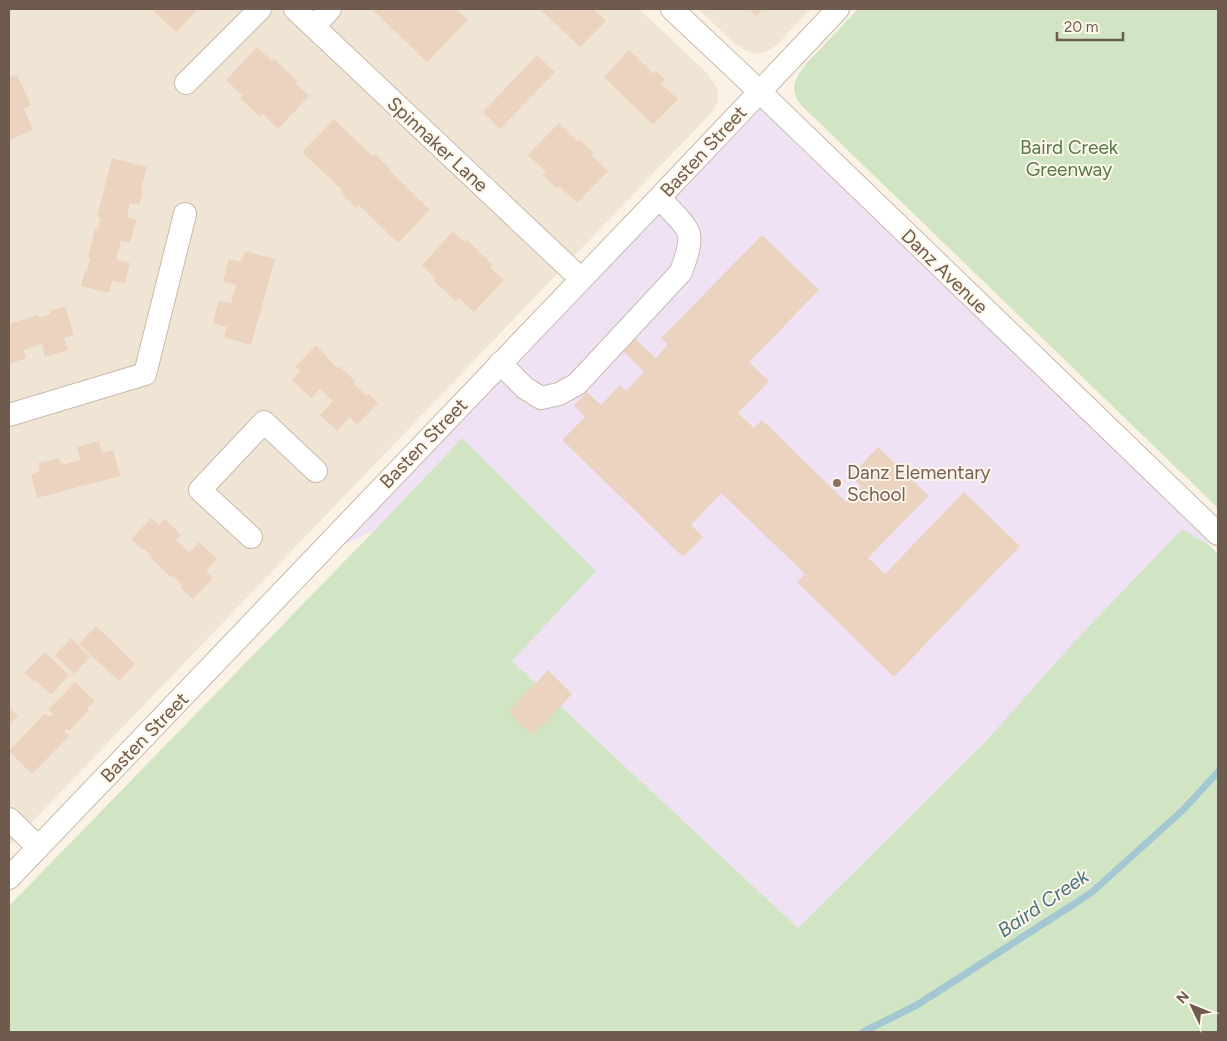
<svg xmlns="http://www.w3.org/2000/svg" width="1227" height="1041" font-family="Figtree,sans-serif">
  <rect width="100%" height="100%" fill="#f9f2e5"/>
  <path fill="#f0e4d4" d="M9,9H639L707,73L717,88L718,101L712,112L9,846Z
    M698,9H810L777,45L766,52L754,54L743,49L731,40Z"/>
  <path fill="#efe2f5" d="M759,91L1218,535L1208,544L1182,529L1074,642L986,741L798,928L512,661L462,438L375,530L313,559Z"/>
  <path fill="#d1e5c5" d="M858,9H1218V508L801,105C789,89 795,78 806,64Z
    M462,438L596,571L512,661L798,928L986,741L1074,642L1182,529L1208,544L1218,554V1032H9V906L375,530Z"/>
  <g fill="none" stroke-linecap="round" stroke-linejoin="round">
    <path stroke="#a3c8d1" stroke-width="7" d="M863,1032L917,1005L1091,893L1183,810L1218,772"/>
  </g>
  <path fill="#ecd3bf" d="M151,9H198L176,32Z
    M372,9H456L468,20L427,62Z
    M540,9H593L606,21L580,47Z
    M749,9H763L756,16Z
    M257,47L272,61L274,59L297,81L295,83L309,96L278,129L263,114L260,117L240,98L243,96L226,80Z
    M629,50L654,74L656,71L665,79L661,84L678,99L653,125L604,77Z
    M537,55L555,72L500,129L483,112Z
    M17,75L31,105L24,109L33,130L9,140V78Z
    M334,119L373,157L375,154L390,169L389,170L430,210L398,243L359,205L356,208L340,192L342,190L302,152Z
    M559,123L577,141L579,139L594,153L591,155L608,171L577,203L559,186L557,189L543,175L546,172L528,155Z
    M112,158L147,167L141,189L143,190L139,205L130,203L127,217L136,220L130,243L121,240L116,260L130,263L125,284L112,281L109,293L81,286L85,271H87L90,258L88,257L95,229L98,230L100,218L97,217Z
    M453,231L464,242L467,240L493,265L490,267L504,280L474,312L459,298L456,301L434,281L436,279L422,265Z
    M762,235L819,290L749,362L769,381L738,413L754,428L762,420L846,502L861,486L851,476L878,447L929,496L868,558L885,574L964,492L1020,546L894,677L797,582L805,574L721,493L691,525L703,537L683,557L562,440L585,417L574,405L587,392L601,405L620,385L626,391L644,372L623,351L635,339L656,358L668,344L661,338Z
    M245,251L275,259L251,345L224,337L227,327L213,323L219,300L231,304L236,285L223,282L229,259L241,262Z
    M65,306L74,335L64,338L68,350L45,357L42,344L24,350L26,358L9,364V325H11V323L38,315L39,318L51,314L50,311Z
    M316,345L337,368L339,366L355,381L353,383L367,396L369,394L378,403L357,425L350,417L337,431L320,415L333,401L320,389L311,398L292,380L300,371L295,367Z
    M99,441L102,453L113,450L120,476L37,498L31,474L40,471L38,463L59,458L62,465L80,460L77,447Z
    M151,518L159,525L165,519L181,535L176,540L189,553L199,542L217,559L206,571L213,578L193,599L181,588L183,586L173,576L172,578L151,558L152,557L143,548L142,549L131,539Z
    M96,626L135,664L119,681L79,644Z
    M71,638L90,657L74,674L55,655Z
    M45,652L69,675L51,695L35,680L33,681L24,673Z
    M548,670L572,694L533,735L508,712Z
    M75,682L95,701L87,709L89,710L69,731L67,729L64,731L69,736L32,774L9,751L45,713L50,717L53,714L48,710Z
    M9,707L18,716L9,725Z"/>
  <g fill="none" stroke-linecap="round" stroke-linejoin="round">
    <defs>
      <path id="minor" d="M295,9L581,279
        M672,9L759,91L1218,534
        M314,27L330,9
        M186,83L260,9
        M500,363L525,388L541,398L559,394L577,384L681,272C685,260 691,247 689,234C686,224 667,206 659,198
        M9,415L145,374L185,214
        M251,537L200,490L264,422L316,471
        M9,819L38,847
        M9,878L659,198L838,9"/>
    </defs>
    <use href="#minor" stroke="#c9baac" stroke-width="24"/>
    <use href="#minor" stroke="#fff" stroke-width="22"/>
  </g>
  <circle fill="#8d6e63" stroke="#fdf6ea" stroke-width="2" cx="837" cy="483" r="5"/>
  <g text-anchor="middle" stroke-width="4" stroke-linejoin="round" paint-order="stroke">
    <g font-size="19" fill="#6f5b4d" stroke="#fdf6ea">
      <text transform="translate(438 144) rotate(43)" y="7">Spinnaker Lane</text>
      <text transform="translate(703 151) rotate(-47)" y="7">Basten Street</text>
      <text transform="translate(945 271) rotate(44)" y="7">Danz Avenue</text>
      <text transform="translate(423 443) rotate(-46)" y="7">Basten Street</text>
      <text transform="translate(144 737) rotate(-46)" y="7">Basten Street</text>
    </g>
    <g font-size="19" fill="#55794a" stroke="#fdf6ea">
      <text x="1069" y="154">Baird Creek<tspan x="1069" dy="22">Greenway</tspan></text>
    </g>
    <g font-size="19" fill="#785e54" stroke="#fdf6ea" text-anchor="start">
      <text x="847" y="479">Danz Elementary<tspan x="847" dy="22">School</tspan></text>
    </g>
    <g font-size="20" font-style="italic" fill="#4a7480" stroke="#fdf6ea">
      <text transform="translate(1043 903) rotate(-34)" y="7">Baird Creek</text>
    </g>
  </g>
  <rect width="1227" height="1041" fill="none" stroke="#6f5b4d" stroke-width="20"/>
  <g transform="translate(1192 1006) rotate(313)" stroke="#fdf6ea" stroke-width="4" paint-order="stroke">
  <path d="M0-4L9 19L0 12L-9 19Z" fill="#6f5b4d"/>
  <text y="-8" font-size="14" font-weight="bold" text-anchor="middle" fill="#6f5b4d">N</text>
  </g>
  <path d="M1057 32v8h66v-8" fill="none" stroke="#6f5b4d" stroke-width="2.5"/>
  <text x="1064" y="32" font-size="15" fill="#6f5b4d" stroke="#fdf6ea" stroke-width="4" paint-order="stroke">20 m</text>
</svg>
